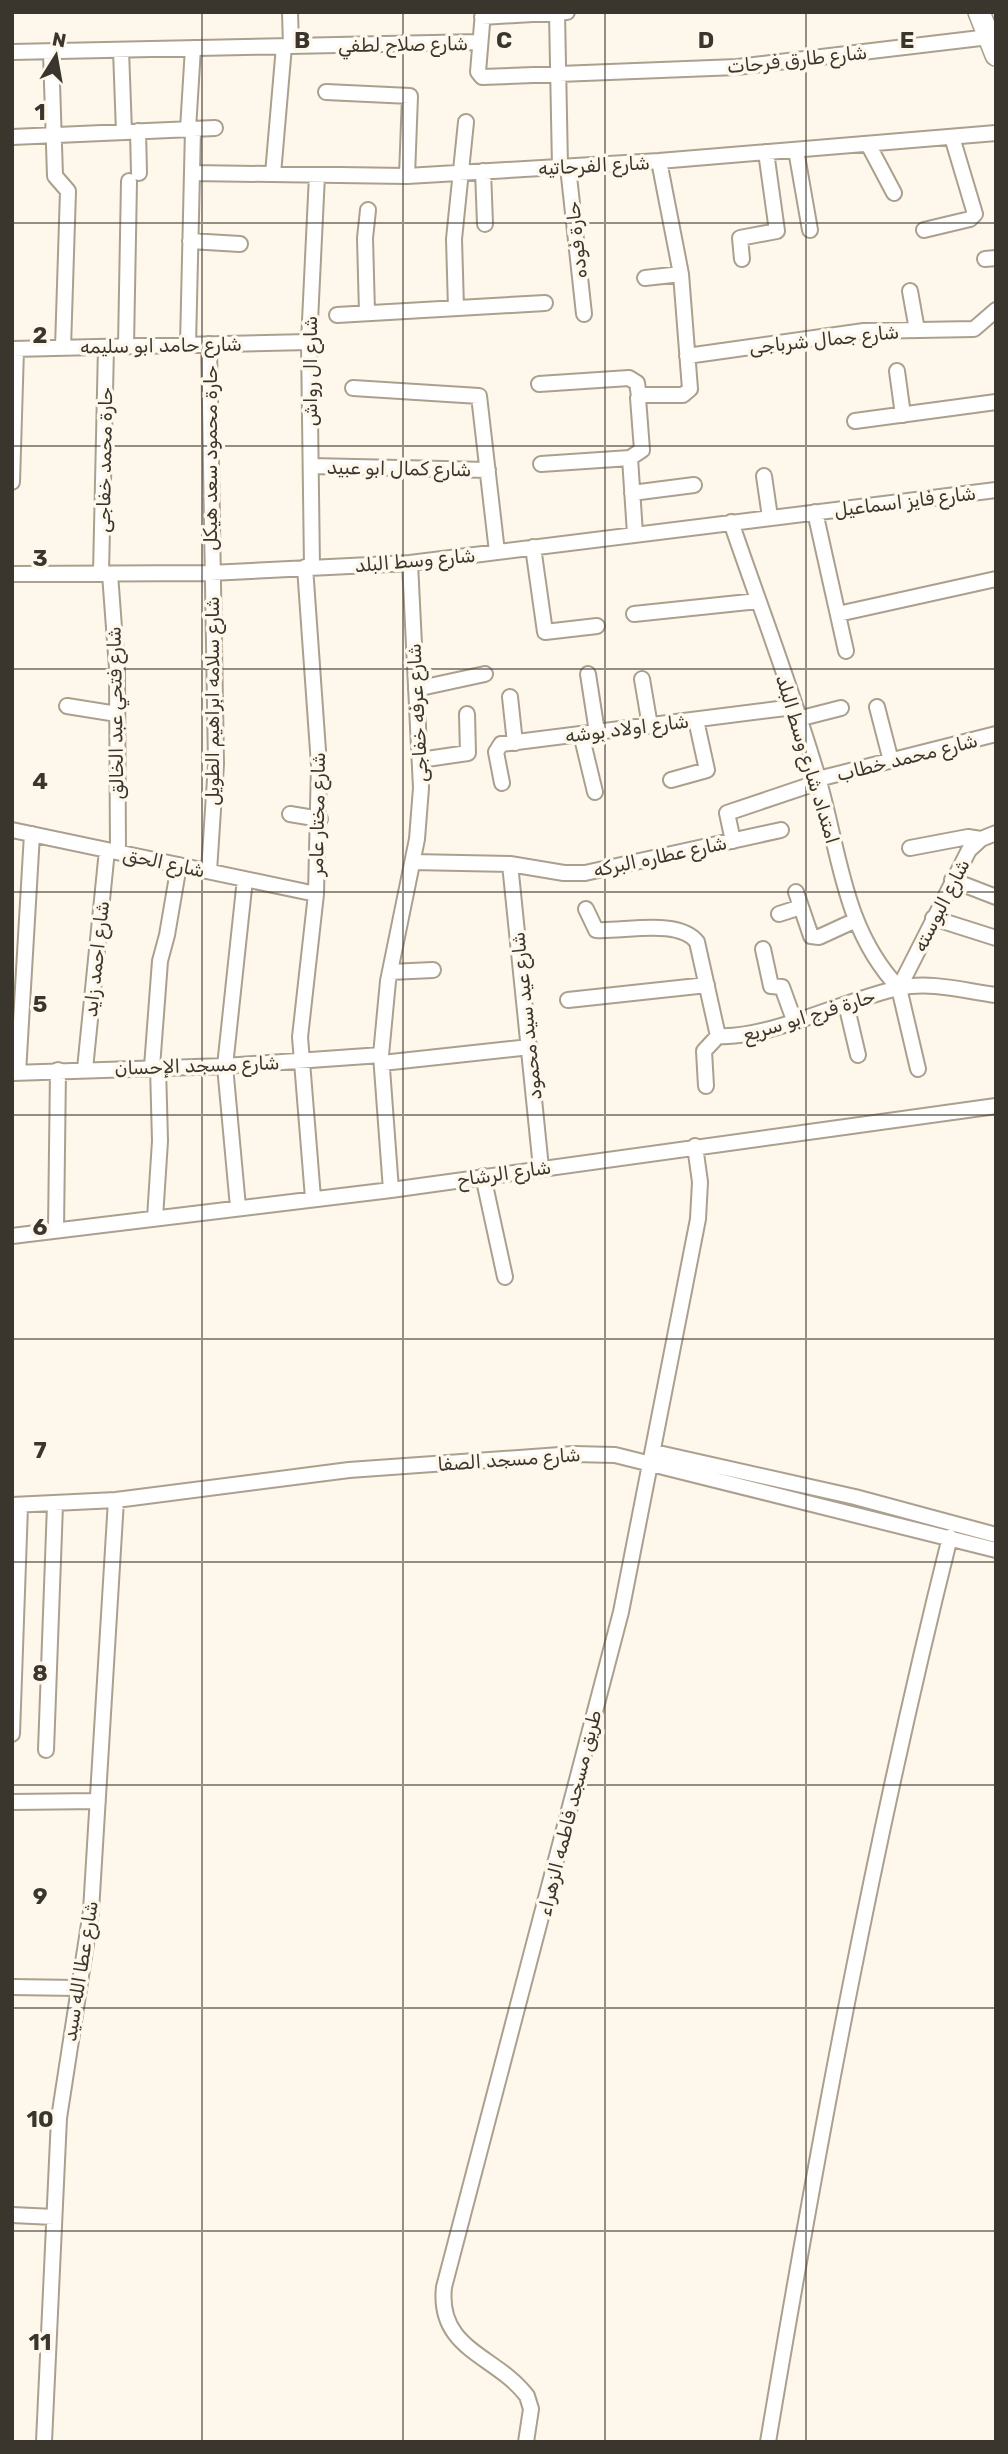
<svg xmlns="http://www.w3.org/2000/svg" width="1008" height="2454" font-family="Rubik,'Noto Sans Arabic',sans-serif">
  <rect width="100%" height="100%" fill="#fef7eb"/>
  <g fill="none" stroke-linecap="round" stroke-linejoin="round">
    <defs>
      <path id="street" d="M290,12L291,46
        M483,12L478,72L482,77L737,67L989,37
        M557,13L560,167
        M482,17L567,12
        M121,50L124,132
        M12,52L480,42
        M51,52L55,176L68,191L63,348
        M326,92L410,96L407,176
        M188,129L193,48
        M138,131L139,173
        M12,137L215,128
        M868,144L894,193
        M796,150L810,230
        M568,167L584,314
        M483,171L485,224
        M192,173L407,176L659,161L996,133
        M273,174L284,46
        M924,230L970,219L975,214L952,137
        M190,241L240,244
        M742,259L740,238L777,231L766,152
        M985,259L996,258
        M645,278L681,274
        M910,291L917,330
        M456,308L454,239L466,122
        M367,313L365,238L368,210
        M337,315L545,303
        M209,344L216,764L209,871
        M188,345L193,129
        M126,346L129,181
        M12,349L309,342
        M687,356L864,331L974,329L996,310
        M897,371L903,415
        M539,384L629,378L637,383L639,396
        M353,388L479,396L497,552
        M855,421L996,402
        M541,464L630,458
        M311,466L488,470
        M764,476L770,517
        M12,482L16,349
        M632,493L694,485
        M815,512L846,651
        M731,522C760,607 793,692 818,778C840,853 843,929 899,988
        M635,534L630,458L642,450L638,398L642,395H683L690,389L681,274L659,161
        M533,547L545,632L597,626
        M305,567L319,765L316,894L300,1037L313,1198
        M312,567L309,342L317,175
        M101,573L106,347
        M12,574L210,573L410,563L996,490
        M110,574L117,668L118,852
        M634,614L758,601
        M838,614L996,579
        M588,674L597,732
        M642,679L650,726
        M416,689L485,674
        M510,697L515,743
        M67,706L117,714
        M877,707L891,761
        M798,719L841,708
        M581,734L595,792
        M420,760L468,753L467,714
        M818,779L996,734
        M671,780L707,770L696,720
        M502,783L496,752L501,744L794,707
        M290,814L320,819
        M12,830L316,894
        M733,841L727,813L819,782
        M910,848L968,837L981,839
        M413,862L510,864L564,873H585L781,830
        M510,864L541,1168
        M952,880L996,897
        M796,892L811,936L819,937L854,921
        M586,909L596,930C623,932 679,918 697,942L718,1036L704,1051L706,1086
        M779,914L801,907
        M933,918L996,938
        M763,949L771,986L782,987L794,1020
        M390,972L433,970
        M899,988L969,850L981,839L996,833
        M899,988L918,1069
        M568,1000L707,985
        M846,1004L858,1055
        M718,1036C770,1039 846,999 899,988C930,981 965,991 996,995
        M382,1063L530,1047
        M152,1067L160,961L167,935L179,865
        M85,1069L107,850
        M12,1073L225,1066L381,1055
        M18,1073L32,834
        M483,1176L505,1277
        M391,1190L381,1055L388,981L417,839L421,788L410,563
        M238,1207L225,1066L245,879
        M155,1218L160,1141L158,1067
        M56,1230L58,1070
        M12,1236L391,1190L996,1106
        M654,1452L855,1497L996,1535
        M12,1505L116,1500L349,1470L574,1454L615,1455L996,1550
        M12,1734L20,1506
        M46,1750L55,1505
        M12,1802L98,1801
        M12,1987L77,1988
        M12,2215L54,2217
        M44,2442L59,2118L91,1911L116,1500
        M526,2442L531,2409L527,2396C496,2355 437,2350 444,2287L621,1612L698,1219L700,1182L695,1146
        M768,2442C819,2138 875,1836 950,1537"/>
      <path id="secondary" d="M979,12L996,55"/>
    </defs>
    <use href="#street" stroke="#aaa08d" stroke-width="18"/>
    <use href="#secondary" stroke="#aaa08d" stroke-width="24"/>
    <use href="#street" stroke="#fff" stroke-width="14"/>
    <use href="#secondary" stroke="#fff" stroke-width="21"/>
  </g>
  <path fill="none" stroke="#3a362e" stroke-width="2" stroke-opacity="0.55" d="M202,12V2442M403,12V2442M605,12V2442M806,12V2442M12,223H996M12,446H996M12,669H996M12,892H996M12,1115H996M12,1339H996M12,1562H996M12,1785H996M12,2008H996M12,2231H996"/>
  <g text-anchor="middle" stroke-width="7" stroke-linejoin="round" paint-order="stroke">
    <g font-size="19" fill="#3a362e" stroke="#fef7eb">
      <text transform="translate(403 44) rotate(-1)" y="7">شارع صلاح لطفي</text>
      <text transform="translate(797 59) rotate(-6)" y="7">شارع طارق فرحات</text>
      <text transform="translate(594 165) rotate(-3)" y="7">شارع الفرحاتيه</text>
      <text transform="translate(576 240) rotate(-96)" y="7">حارة فوده</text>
      <text transform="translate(824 339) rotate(-6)" y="7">شارع جمال شرباجى</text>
      <text transform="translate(161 345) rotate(-1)" y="7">شارع حامد ابو سليمه</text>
      <text transform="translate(310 371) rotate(-90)" y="7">شارع ال رواش</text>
      <text transform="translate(210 458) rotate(-90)" y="7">حارة محمود سعد هيكل</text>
      <text transform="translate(104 460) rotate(-89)" y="7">حارة محمد خفاجى</text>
      <text transform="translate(399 468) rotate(1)" y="7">شارع كمال ابو عبيد</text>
      <text transform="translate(905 501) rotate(-7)" y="7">شارع فايز اسماعيل</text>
      <text transform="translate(415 560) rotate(-5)" y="7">شارع وسط البلد</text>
      <text transform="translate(212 701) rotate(-90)" y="7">شارع سلامه ابراهيم الطويل</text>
      <text transform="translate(115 713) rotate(-91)" y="7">شارع فتحي عبد الخالق</text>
      <text transform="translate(417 713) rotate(-93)" y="7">شارع عرفه خفاجى</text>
      <text transform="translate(627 728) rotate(-7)" y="7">شارع اولاد بوشه</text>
      <text transform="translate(907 757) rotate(-14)" y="7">شارع محمد خطاب</text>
      <text transform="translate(808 759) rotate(73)" y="7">امتداد شارع وسط البلد</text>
      <text transform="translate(317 814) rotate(-89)" y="7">شارع مختار عامر</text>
      <text transform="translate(660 856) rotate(-12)" y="7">شارع عطاره البركه</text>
      <text transform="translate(164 862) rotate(12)" y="7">شارع الحق</text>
      <text transform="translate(941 905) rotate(-63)" y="7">شارع البوسته</text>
      <text transform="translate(96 959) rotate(-84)" y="7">شارع احمد زايد</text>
      <text transform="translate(809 1015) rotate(-17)" y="7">حارة فرج ابو سريع</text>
      <text transform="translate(526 1016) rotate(-96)" y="7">شارع عيد سيد محمود</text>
      <text transform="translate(197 1065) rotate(-2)" y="7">شارع مسجد الإحسان</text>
      <text transform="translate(504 1173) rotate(-8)" y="7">شارع الرشاح</text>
      <text transform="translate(509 1459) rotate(-4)" y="7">شارع مسجد الصفا</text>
      <text transform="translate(569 1813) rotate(-76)" y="7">طريق مسجد فاطمه الزهراء</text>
      <text transform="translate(80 1971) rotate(-81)" y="7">شارع عطا الله سيد</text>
    </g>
  </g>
  <g font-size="23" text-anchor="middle" font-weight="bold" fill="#3a362e" stroke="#fef7eb" stroke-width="7" stroke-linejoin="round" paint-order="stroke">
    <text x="302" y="48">B</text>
    <text x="504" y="48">C</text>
    <text x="706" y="48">D</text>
    <text x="907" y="48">E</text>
    <text x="40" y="120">1</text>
    <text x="40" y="343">2</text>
    <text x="40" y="566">3</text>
    <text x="40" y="789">4</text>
    <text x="40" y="1012">5</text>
    <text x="40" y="1235">6</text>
    <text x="40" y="1458">7</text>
    <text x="40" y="1681">8</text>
    <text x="40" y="1904">9</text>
    <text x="40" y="2127">10</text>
    <text x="40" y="2350">11</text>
  </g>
  <rect width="1008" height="2454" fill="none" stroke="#3a362e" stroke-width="28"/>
  <g transform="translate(56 56) rotate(11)" stroke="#fef7eb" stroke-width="5" paint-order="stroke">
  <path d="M0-5L12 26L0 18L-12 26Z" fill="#3a362e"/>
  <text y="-10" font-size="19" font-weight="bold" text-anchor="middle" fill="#3a362e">N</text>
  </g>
</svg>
